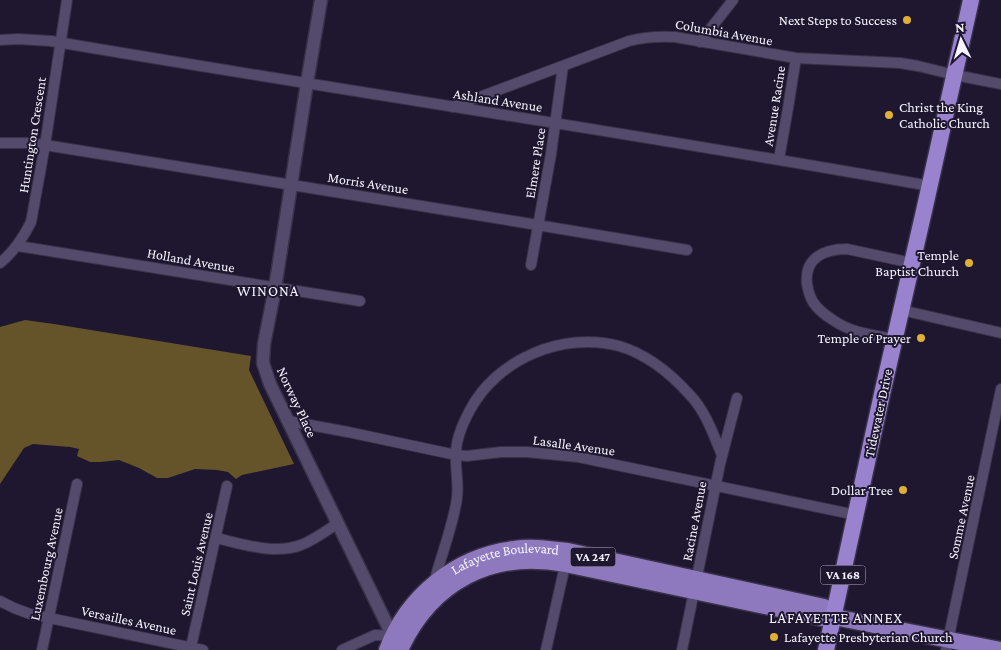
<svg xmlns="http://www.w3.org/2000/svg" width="1001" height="650" font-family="'Crimson Pro',serif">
  <rect width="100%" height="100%" fill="#1e172f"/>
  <path fill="#65532a" d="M25,320L54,324L251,356L249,370L294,464L242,475L236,479L228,472L217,470L195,469L168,478H157L139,468L119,460L101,462H90L77,456L79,449L70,447L33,444L24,448L0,484V327Z"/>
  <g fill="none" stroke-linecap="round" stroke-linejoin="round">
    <defs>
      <path id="minor" d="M0,40L18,39L51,41C344,91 638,134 930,186
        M700,42L733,0
        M453,107L629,41C644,37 659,36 675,37L796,58L900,63L918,66L955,75L1001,84
        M0,143H28L45,145L477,215L687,250
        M779,159L788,108L796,58
        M18,246L360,301
        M0,263C14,252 23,238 31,222L45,145L67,0
        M531,265L551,154L563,66
        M901,310L1001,333
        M895,339C873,335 851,333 833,320C825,315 818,310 813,302C810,297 808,290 807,284C804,258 824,249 847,249L912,263
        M288,421L348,432L456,455L467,456L501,452H527L578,457L856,515
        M216,538C243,544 274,555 301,545C314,540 326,531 338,523
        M435,585V579C442,553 453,526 457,498C459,483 455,468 456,453C456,439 463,423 470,410C497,359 563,331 619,346C647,354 671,374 690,395C706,412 713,434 722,455
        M0,601L14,608L30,614L203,650
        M191,647L227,486
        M42,650L77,484
        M342,650L375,635L393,636
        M546,650L566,561
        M682,650L720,464L737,398
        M946,650L1001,389"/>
      <path id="tertiary" d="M321,0L307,83L275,288L264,344L263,363L270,384L395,641"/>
      <g id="primary">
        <path id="s1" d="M387,650C407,596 456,556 514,549C532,546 550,549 568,551L824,607L834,617"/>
        <path d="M400,650C431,582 492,550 565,564L822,618L834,617L1000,650"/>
      </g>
      <path id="trunk" d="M826,650L882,394L924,211L971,0"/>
    </defs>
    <use href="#minor" stroke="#383148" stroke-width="12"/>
    <use href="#tertiary" stroke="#383148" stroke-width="15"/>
    <use href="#primary" stroke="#383148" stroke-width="19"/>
    <use href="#trunk" stroke="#383148" stroke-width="19"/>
    <use href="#minor" stroke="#544b6c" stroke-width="10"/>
    <use href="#tertiary" stroke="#544b6c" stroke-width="12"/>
    <use href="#primary" stroke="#8e79be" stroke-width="16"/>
    <use href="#trunk" stroke="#9982ce" stroke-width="16"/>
  </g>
  <g fill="#dfb034" stroke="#1e172f" stroke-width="2">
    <circle cx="907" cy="20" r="5"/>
    <circle cx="889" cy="115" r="5"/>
    <circle cx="969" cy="263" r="5"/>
    <circle cx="921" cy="338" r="5"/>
    <circle cx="903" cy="490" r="5"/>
    <circle cx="774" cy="637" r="5"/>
  </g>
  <g text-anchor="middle" stroke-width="4" stroke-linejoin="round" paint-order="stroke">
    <g fill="#1e172f" stroke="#b5b1c0" stroke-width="1">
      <rect x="570.5" y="547.5" width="45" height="19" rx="4"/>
      <rect x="820.5" y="565.5" width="45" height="19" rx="4"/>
    </g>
    <g font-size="12" font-weight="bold" fill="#f6f3fe">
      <text x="593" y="561">VA 247</text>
      <text x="843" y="579">VA 168</text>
    </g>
    <g font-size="14" fill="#f6f3fe" stroke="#1e172f" text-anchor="end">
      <text x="897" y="25">Next Steps to Success</text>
      <text x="899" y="112" text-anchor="start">Christ the King<tspan x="899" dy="16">Catholic Church</tspan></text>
      <text x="959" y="260">Temple<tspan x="959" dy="16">Baptist Church</tspan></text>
      <text x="911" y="343">Temple of Prayer</text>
      <text x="893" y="495">Dollar Tree</text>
      <text x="784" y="642" text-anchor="start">Lafayette Presbyterian Church</text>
    </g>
    <g font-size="14" fill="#f6f3fe" stroke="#1e172f">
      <text transform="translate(724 32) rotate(10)" y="5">Columbia Avenue</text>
      <text transform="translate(498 100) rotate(9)" y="5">Ashland Avenue</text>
      <text transform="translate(774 106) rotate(-81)" y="5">Avenue Racine</text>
      <text transform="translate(32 135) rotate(-81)" y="5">Huntington Crescent</text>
      <text transform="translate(535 163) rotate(-81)" y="5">Elmere Place</text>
      <text transform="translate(368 183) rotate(9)" y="5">Morris Avenue</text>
      <text transform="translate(191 260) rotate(10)" y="5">Holland Avenue</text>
      <text transform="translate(297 402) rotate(65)" y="5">Norway Place</text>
      <text transform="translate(878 413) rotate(-78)" y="5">Tidewater Drive</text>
      <text transform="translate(574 445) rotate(8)" y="5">Lasalle Avenue</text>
      <text transform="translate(961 517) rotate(-78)" y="5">Somme Avenue</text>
      <text transform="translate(694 521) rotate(-79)" y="5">Racine Avenue</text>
      <text dy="5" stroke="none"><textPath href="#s1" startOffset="160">Lafayette Boulevard</textPath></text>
      <text transform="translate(46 564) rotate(-78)" y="5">Luxembourg Avenue</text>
      <text transform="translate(196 564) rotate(-77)" y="5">Saint Louis Avenue</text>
      <text transform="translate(129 620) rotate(12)" y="5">Versailles Avenue</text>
    </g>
    <g font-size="15" letter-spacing="1" fill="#f6f3fe" stroke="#1e172f">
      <text x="268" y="296">WINONA</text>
      <text x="836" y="623">LAFAYETTE ANNEX</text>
    </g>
  </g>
  <g transform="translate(961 40) rotate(355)" stroke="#1e172f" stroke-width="4" paint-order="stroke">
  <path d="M0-4L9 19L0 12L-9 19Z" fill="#f6f3fe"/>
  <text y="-8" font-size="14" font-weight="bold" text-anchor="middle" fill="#f6f3fe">N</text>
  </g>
</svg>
